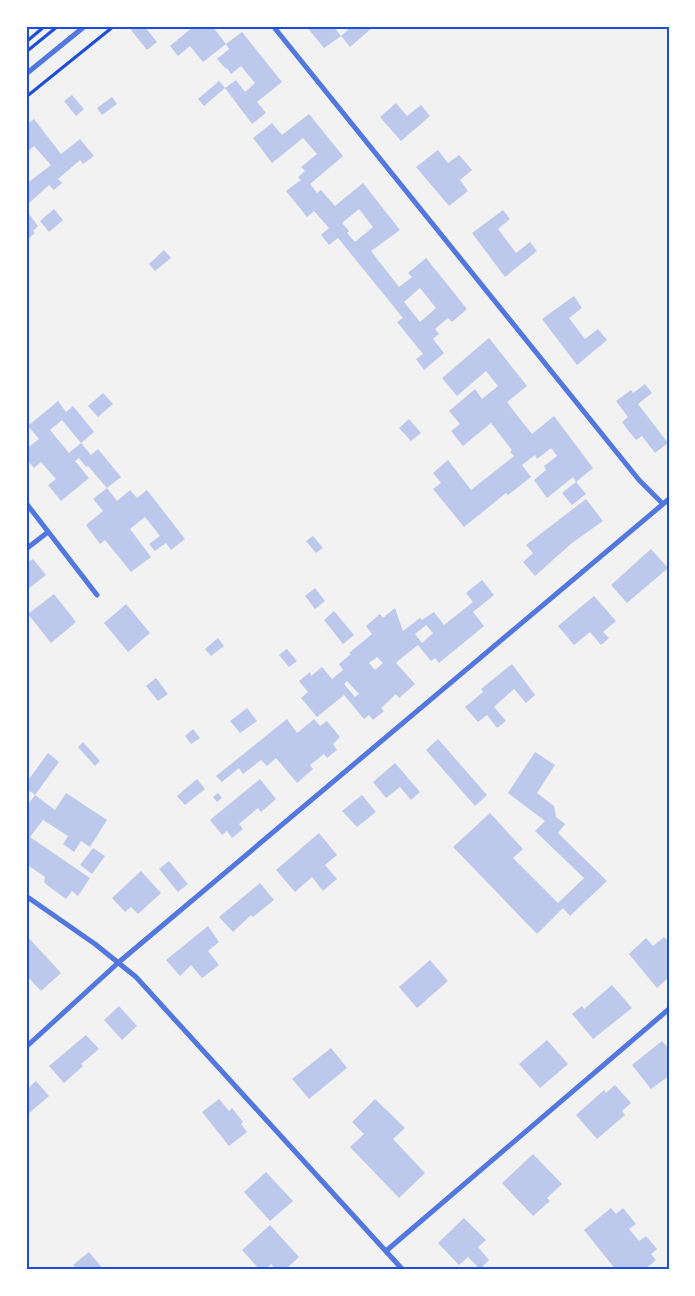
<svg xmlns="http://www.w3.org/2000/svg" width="695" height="1296" font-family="'Space Grotesk',sans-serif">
  <rect width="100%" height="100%" fill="#f2f2f2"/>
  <path fill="#bdc9ec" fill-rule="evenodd" d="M135,26H144L157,42L147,50L131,30Z
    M194,26H215L213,27L226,44L242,32L282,82L257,102L266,113L252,124L225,88L236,80L245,92L255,83L241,66L231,74L227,68L226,69L217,59L229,49L226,44L203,62L190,46L178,56L170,46Z
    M306,26H333L341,36L324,48Z
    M352,26H374L350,47L341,36Z
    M219,81L225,88L204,106L198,99Z
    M72,95L84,109L76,116L64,101Z
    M112,97L117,104L102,115L97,108Z
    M396,103L407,116L421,105L430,116L401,141L380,117Z
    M309,114L343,156L310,184L317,193L321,190L335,206L363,183L400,230L371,251L399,287L412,277L408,273L426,258L467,309L452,322L448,318L435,329L439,334L433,339L444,353L424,370L416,359L423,354L397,322L403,318L338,238L329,245L321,235L329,228L314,211L307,217L286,191L301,180L298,177L305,171L301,167L317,154L303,138L272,163L253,138L272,123L282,135ZM359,209L373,227L355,242L347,233L349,231L342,223ZM420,288L436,308L420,322L404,302Z
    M34,119L61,154L80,139L94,156L83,164L80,160L58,179L62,183L54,190L49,185L29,203L26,200V184L51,165L34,146L26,153V125Z
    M438,150L448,163L459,155L472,170L460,180L468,191L449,206L416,167Z
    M54,209L63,220L49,232L40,221Z
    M26,210L38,226L33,231L35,233L26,241Z
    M503,210L510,219L498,229L516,253L530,242L537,251L505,277L472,233Z
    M164,250L171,258L155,271L149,264Z
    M574,296L582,308L569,318L585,339L598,329L607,340L577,365L542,319Z
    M489,338L527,386L507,402L519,418L532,434L554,416L593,468L576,482L573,477L547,498L534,480L546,470L544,466L557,456L551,448L537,459L535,455L522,465L531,477L508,495L506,493L464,527L433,489L441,483L433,473L448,460L471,490L514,456L510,452L512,450L491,423L463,446L451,431L460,424L449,411L475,389L482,399L498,386L486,371L457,396L442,378Z
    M645,384L652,393L638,404L668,443L655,453L642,436L636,440L627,429L622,422L628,417L616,401L631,390L633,393Z
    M103,393L113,404L98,417L88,406Z
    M58,401L66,412L73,406L94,432L81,443L62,420L50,430L69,453L81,443L91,455L98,449L121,477L107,488L88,466L86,467L79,458L75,461L89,478L61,501L48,485L56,479L48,470L41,462L34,468L26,458V449L39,439L28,426Z
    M409,419L421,433L411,441L399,428Z
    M576,482L586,494L572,505L562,493Z
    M107,488L117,501L130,490L137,498L147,490L185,539L171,550L166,543L155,551L149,544L160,536L145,517L130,529L151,557L131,572L105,540L100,544L86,525L103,511L93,499Z
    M586,499L603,521L572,543L535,576L523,562L533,553L526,545Z
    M313,536L323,548L316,553L306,541Z
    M651,549L668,568L627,603L611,585Z
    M33,559L46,575L28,589L26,588V564Z
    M482,580L494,595L473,612L484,626L439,663L435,658L431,661L418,645L399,660L396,663L415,684L399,698L396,694L381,708L384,711L373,720L369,715L364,719L344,695L317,717L301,698L308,692L299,681L310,672L311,676L322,667L332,679L343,670L339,664L351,654L349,653L372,634L366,626L380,614L383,618L395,608L403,631L420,618L422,620L434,612L444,625L473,602L466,593ZM426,625L433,633L422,643L415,634ZM377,657L383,663L375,670L369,663ZM347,681L359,694L355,697L344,684Z
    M315,588L325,601L315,609L305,596Z
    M54,594L76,622L51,643L28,614Z
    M594,596L616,621L603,632L609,638L601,645L590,632L574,645L558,626Z
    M126,604L150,633L128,652L104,623Z
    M334,611L354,635L343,644L324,620Z
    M218,638L224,646L211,656L205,649Z
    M287,649L297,661L289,667L279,655Z
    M512,664L535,695L526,703L514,689L494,707L506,721L497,728L487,715L478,722L465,707L483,692L481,689Z
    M156,678L168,694L158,701L146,686Z
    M247,708L257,721L240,733L230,721Z
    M287,719L297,733L314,719L320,726L327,721L340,737L333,744L337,750L327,758L324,754L310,765L313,769L297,783L276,758L267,766L261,760L243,774L239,768L222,782L216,776Z
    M193,729L200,738L191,744L185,736Z
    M438,739L487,795L475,806L426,750Z
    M83,742L100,761L95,766L78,747Z
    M535,752L555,765L537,793L554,806L556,817L565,824L558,833L607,881L570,916L563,908L537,934L453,847L490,813L523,849L513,858L558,903L584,878L535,831L545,821L508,793Z
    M48,753L59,762L35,795L55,810L66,793L107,820L90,847L81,841L74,852L63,844L68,836L43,820L30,837L90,878L78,896L72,891L66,899L47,885L44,882L45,877L26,864V839L28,836L26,835V807L35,795L26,788V783Z
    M395,763L420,792L411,800L400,787L386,798L373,782Z
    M197,779L205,789L185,805L177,796Z
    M260,779L276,799L261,812L258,808L239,824L243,829L232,838L227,831L222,835L210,820Z
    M218,793L222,798L217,802L213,797Z
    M362,795L376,812L357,827L342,811Z
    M319,833L337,855L325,865L337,879L323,891L312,877L295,892L276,870Z
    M93,848L105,856L92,874L80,865Z
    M169,861L188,884L178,892L159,869Z
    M141,871L161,893L138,914L131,907L125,912L112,898Z
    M260,883L274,900L253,917L251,915L233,932L219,917Z
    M208,926L219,942L208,951L219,965L202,978L191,965L180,976L166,960Z
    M26,935L61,973L41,991L26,975Z
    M664,937L669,942V977L657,988L629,954L646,938L653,946Z
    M430,960L448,981L417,1008L399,987Z
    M612,985L632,1008L593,1039L572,1014L582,1006L584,1009Z
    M119,1006L137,1026L122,1040L104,1020Z
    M86,1035L99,1049L81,1064L83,1066L64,1083L49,1066Z
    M547,1040L568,1064L540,1088L519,1064Z
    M662,1041L669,1049V1076L651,1089L632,1065Z
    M331,1048L347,1068L309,1099L292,1079Z
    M36,1081L49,1096L26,1116V1090Z
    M615,1085L631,1103L622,1111L625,1115L597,1139L576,1115L604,1090L606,1093Z
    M219,1099L229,1111L232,1108L243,1122L241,1124L247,1132L229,1146L202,1112Z
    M375,1099L405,1128L393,1139L425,1173L399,1198L350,1147L364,1134L352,1122Z
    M533,1154L562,1184L547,1198L550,1201L533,1216L502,1183Z
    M266,1172L293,1201L270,1221L244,1192Z
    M611,1208L616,1214L623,1208L636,1224L629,1229L639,1241L646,1236L657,1249L651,1254L656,1260L644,1270H616L584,1230Z
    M464,1218L486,1240L478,1247L489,1260L480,1269L468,1257L459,1265L438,1243Z
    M270,1225L299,1257L285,1270H276L271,1264L265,1270H260L242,1250Z
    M89,1252L104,1270H78L73,1265Z"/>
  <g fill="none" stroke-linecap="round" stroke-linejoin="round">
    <path stroke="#1d4ed8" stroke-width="3" d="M26,42L45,26
      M26,52L58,26
      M26,97L114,26"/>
    <path stroke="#5277de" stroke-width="5" d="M273,26L639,480L663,504
      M26,74L85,26
      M26,503L97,595
      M26,549L48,532
      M26,896L95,944L136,977L403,1270
      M26,1047L119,962L669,499
      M386,1251L669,1009"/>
  </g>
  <rect width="695" height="1296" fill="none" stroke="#ffffff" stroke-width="55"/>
  <rect x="28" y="28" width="640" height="1240" fill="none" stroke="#1d4ed8" stroke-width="2"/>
</svg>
